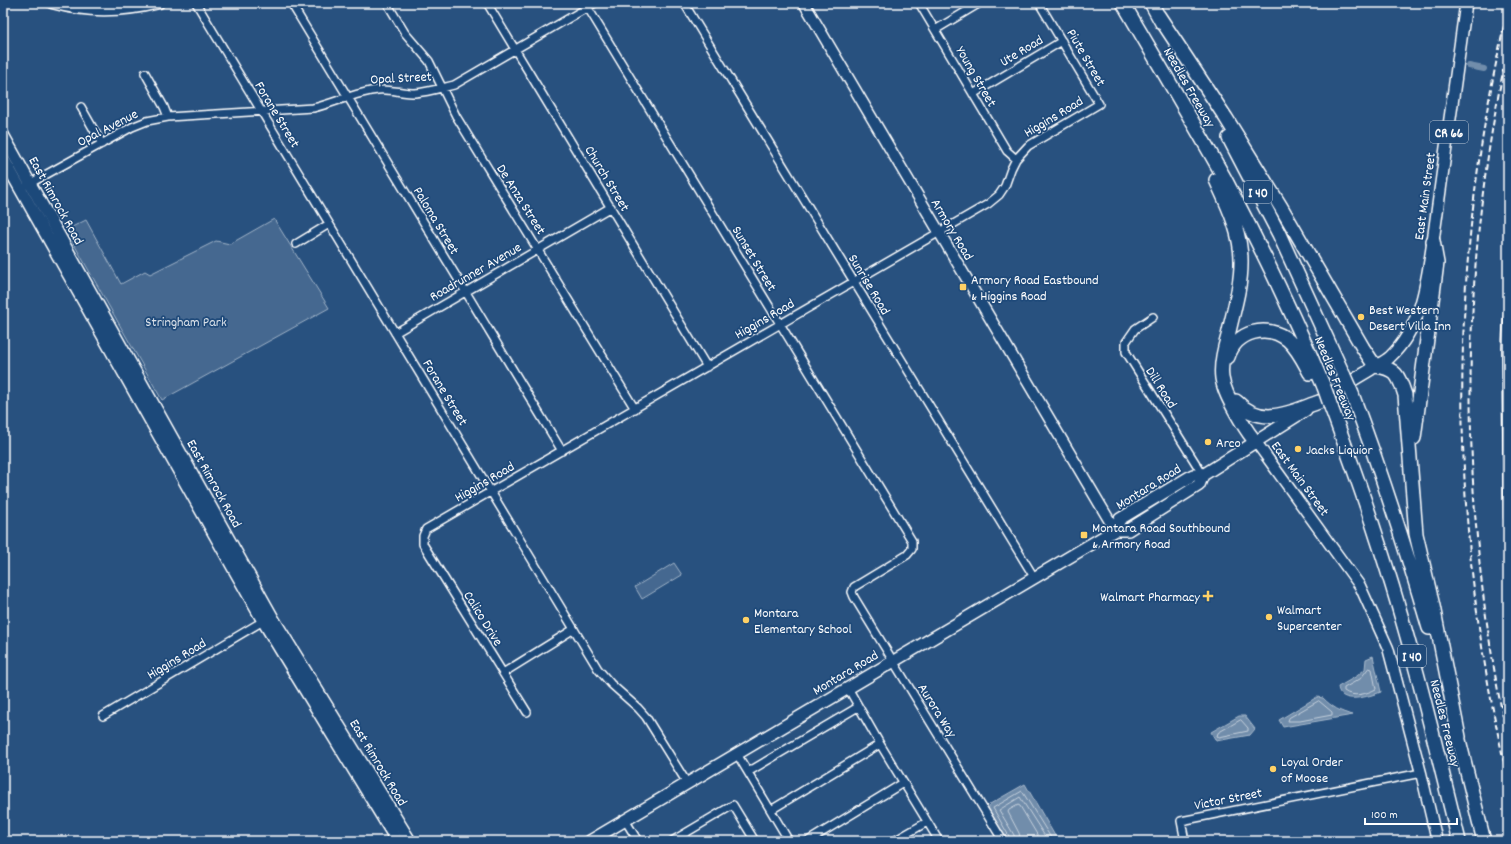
<svg xmlns="http://www.w3.org/2000/svg" width="1511" height="844" font-family="Dekko,sans-serif">
  <rect width="100%" height="100%" fill="#28517f"/>
  <filter id="ink" filterUnits="userSpaceOnUse"><feTurbulence type="fractalNoise" baseFrequency=".025" numOctaves="2"/><feDisplacementMap in="SourceGraphic" scale="8" xChannelSelector="R" yChannelSelector="G"/><feConvolveMatrix kernelMatrix="1 2 1 2 8 2 1 2 1" color-interpolation-filters="sRGB"/></filter>
  <g filter="url(#ink)">
    <path fill="#446890" stroke="#a2b4c8" d="M274,219L329,308L162,400L66,230L86,220L121,284L145,271L150,274L216,241L230,244Z
      M674,563L682,575L642,599L635,587Z"/>
    <path fill="#718dab" stroke="#aabbcd" d="M1373,656L1381,692C1370,696 1340,706 1338,687L1357,676L1365,669L1366,659Z
      M1317,697L1323,698C1332,707 1340,712 1353,715L1283,727L1279,720Z
      M1239,716H1245L1255,729L1250,735L1216,741L1211,732Z
      M1025,784L1058,841H1007L988,809L990,804Z"/>
    <g fill="none" stroke-linecap="round" stroke-linejoin="round">
      <path stroke="#c6d1dd" stroke-width="1" d="M1369,668L1372,669L1376,689C1366,694 1354,698 1344,691V688L1360,679Z
        M1319,701L1332,712V715L1300,721H1288L1289,718Z
        M1241,720L1248,728V731L1219,737L1217,736L1218,733Z
        M1010,841V838L993,808L1022,791L1053,841
        M1015,841L1014,835L999,810L1020,797L1048,841
        M1021,841L1019,833L1008,812L1009,810L1018,805L1020,806L1041,841"/>
      <path stroke="#718dab" stroke-width="6" d="M1336,3L1339,5
        M1469,66L1484,69
        M1506,72H1508"/>
      <defs>
        <path id="street" d="M196,3L598,669L611,684L638,708L646,717L687,783
          M291,3L562,451
          M387,3L405,33L429,61L456,116L635,409
          M487,3L707,367
          M585,3L912,541V549L907,555L854,587L852,592L854,597L1003,841
          M684,3L1034,577
          M919,3L1007,151L1016,159
          M935,30L980,3
          M145,73L164,107L168,117
          M973,94L1062,41
          M81,107L102,144
          M27,185L132,127L147,121L168,117L313,108C335,103 356,92 378,90C390,89 403,93 415,93C428,92 441,88 454,85L595,3
          M296,244L329,224
          M1508,313L1506,348L1508,517
          M1153,317L1135,329L1126,342V352L1203,475
          M395,333L611,207
          M503,673L574,629
          M848,688L880,744L939,841
          M527,712L423,544V536L426,529L988,204L999,195L1005,186L1011,169L1016,159L1028,146L1099,104L1039,3
          M103,716L263,621
          M737,754L789,841
          M748,772L858,707
          M771,810L880,744
          M625,820L638,841
          M672,841L733,805L755,841
          M808,841L903,783
          M894,841L927,822
          M1185,841L1181,821L1421,773"/>
        <path id="secondary" d="M52,3C87,13 124,12 159,3
          M804,3L1115,530
          M1256,442L1360,586L1388,648L1421,773L1437,841"/>
        <path id="primary" d="M3,135L274,620L410,841
          M3,158L263,621L397,841
          M1320,401C1337,390 1353,380 1370,370C1376,365 1385,362 1390,357C1422,327 1427,281 1433,241L1466,3
          M1115,530L1120,519L1193,475H1203L1306,410
          M590,841L1115,530H1128L1199,485L1203,475"/>
        <path id="highway" d="M1123,3C1157,61 1192,120 1225,179C1261,247 1294,316 1324,387
          M1151,3L1162,23
          M1158,15L1226,118L1281,207L1363,348L1375,366C1396,368 1399,376 1405,395L1416,534L1433,606L1459,737
          M1229,138L1279,234L1344,376
          M1216,180C1228,206 1242,234 1241,264C1241,288 1233,312 1228,336C1224,349 1220,364 1222,378C1224,391 1231,403 1237,414C1243,424 1248,434 1256,442
          M1228,357C1236,331 1267,323 1288,340C1298,349 1304,362 1310,373
          M1352,394C1381,471 1406,549 1429,628
          M1236,401C1262,428 1290,412 1319,402
          M1331,407C1347,450 1363,494 1377,538C1410,637 1434,739 1459,841
          M1414,438L1437,263L1433,241
          M1456,728L1484,841"/>
      </defs>
      <use href="#street" stroke="#fff" stroke-width="10"/>
      <use href="#secondary" stroke="#fff" stroke-width="13"/>
      <use href="#primary" stroke="#fff" stroke-width="14"/>
      <use href="#highway" stroke="#fff" stroke-width="16"/>
      <use href="#street" stroke="#1f4a7a" stroke-width="7"/>
      <use href="#secondary" stroke="#1f4a7a" stroke-width="10"/>
      <use href="#primary" stroke="#1f4a7a" stroke-width="11"/>
      <use href="#highway" stroke="#1f4a7a" stroke-width="13"/>
      <path stroke="#fff" stroke-width="2" stroke-dasharray="6 3" stroke-linecap="butt" d="M1508,9C1447,266 1447,522 1508,779
        M1508,49C1457,277 1459,513 1508,741"/>
      <defs>
        <path id="highway-bridge" d="M1344,376L1352,394
          M1324,387L1331,407"/>
      </defs>
      <use href="#highway-bridge" stroke="#fff" stroke-width="16" stroke-linecap="butt"/>
      <use href="#highway-bridge" stroke="#1f4a7a" stroke-width="13"/>
    </g>
  </g>
  <g fill="#ffd166" stroke="#1f4a7a" stroke-width="1.5">
    <rect x="959" y="283" width="8" height="8" rx="2"/>
    <circle cx="1361" cy="317" r="4"/>
    <circle cx="1208" cy="442" r="4"/>
    <circle cx="1298" cy="449" r="4"/>
    <rect x="1080" y="531" width="8" height="8" rx="2"/>
    <path d="M1206 590h4v4h4v4h-4v4h-4v-4h-4v-4h4z"/>
    <circle cx="1269" cy="617" r="4"/>
    <circle cx="746" cy="620" r="4"/>
    <circle cx="1273" cy="769" r="4"/>
  </g>
  <g text-anchor="middle" stroke-width="3.5" stroke-linejoin="round" paint-order="stroke">
    <g fill="#1f4a7a" stroke="#bcc9d7" stroke-width="1">
      <rect x="1430" y="121" width="38" height="22" rx="3"/>
      <rect x="1244" y="181" width="28" height="22" rx="3"/>
      <rect x="1398" y="645" width="28" height="22" rx="3"/>
    </g>
    <g font-size="13" font-weight="bold" fill="#fff">
      <text x="1449" y="137">CR 66</text>
      <text x="1258" y="197">I 40</text>
      <text x="1412" y="661">I 40</text>
    </g>
    <g font-size="14" fill="#fff" stroke="#1f4a7a">
      <text transform="translate(1021 50) rotate(-31)" y="5">Ute Road</text>
      <text transform="translate(1087 57) rotate(60)" y="5">Piute Street</text>
      <text transform="translate(977 76) rotate(60)" y="5">Young Street</text>
      <text transform="translate(401 77) rotate(-3)" y="5">Opal Street</text>
      <text transform="translate(1190 87) rotate(60)" y="5">Needles Freeway</text>
      <text transform="translate(278 114) rotate(59)" y="5">Forane Street</text>
      <text transform="translate(1053 116) rotate(-31)" y="5">Higgins Road</text>
      <text transform="translate(107 127) rotate(-27)" y="5">Opal Avenue</text>
      <text transform="translate(608 178) rotate(59)" y="5">Church Street</text>
      <text transform="translate(1424 196) rotate(-82)" y="5">East Main Street</text>
      <text transform="translate(522 199) rotate(58)" y="5">De Anza Street</text>
      <text transform="translate(57 200) rotate(61)" y="5">East Rimrock Road</text>
      <text transform="translate(437 220) rotate(59)" y="5">Paloma Street</text>
      <text transform="translate(953 229) rotate(59)" y="5">Armory Road</text>
      <text transform="translate(755 258) rotate(59)" y="5">Sunset Street</text>
      <text transform="translate(475 271) rotate(-30)" y="5">Roadrunner Avenue</text>
      <text transform="translate(870 284) rotate(59)" y="5">Sunrise Road</text>
      <text transform="translate(764 318) rotate(-30)" y="5">Higgins Road</text>
      <text transform="translate(1336 378) rotate(68)" y="5">Needles Freeway</text>
      <text transform="translate(1162 387) rotate(58)" y="5">Dill Road</text>
      <text transform="translate(446 392) rotate(59)" y="5">Forane Street</text>
      <text transform="translate(1301 478) rotate(54)" y="5">East Main Street</text>
      <text transform="translate(484 481) rotate(-30)" y="5">Higgins Road</text>
      <text transform="translate(215 483) rotate(61)" y="5">East Rimrock Road</text>
      <text transform="translate(1148 486) rotate(-32)" y="5">Montara Road</text>
      <text transform="translate(484 618) rotate(58)" y="5">Calico Drive</text>
      <text transform="translate(176 658) rotate(-31)" y="5">Higgins Road</text>
      <text transform="translate(845 672) rotate(-31)" y="5">Montara Road</text>
      <text transform="translate(938 710) rotate(58)" y="5">Aurora Way</text>
      <text transform="translate(1446 723) rotate(76)" y="5">Needles Freeway</text>
      <text transform="translate(379 762) rotate(59)" y="5">East Rimrock Road</text>
      <text transform="translate(1228 798) rotate(-11)" y="5">Victor Street</text>
    </g>
    <g font-size="14" fill="#fff" stroke="#1f4a7a" text-anchor="start">
      <text x="971" y="284">Armory Road Eastbound<tspan x="971" dy="16">&amp; Higgins Road</tspan></text>
      <text x="1369" y="314">Best Western<tspan x="1369" dy="16">Desert Villa Inn</tspan></text>
      <text x="1216" y="447">Arco</text>
      <text x="1306" y="454">Jacks Liquior</text>
      <text x="1092" y="532">Montara Road Southbound<tspan x="1092" dy="16">&amp; Armory Road</tspan></text>
      <text x="1200" y="601" text-anchor="end">Walmart Pharmacy</text>
      <text x="1277" y="614">Walmart<tspan x="1277" dy="16">Supercenter</tspan></text>
      <text x="754" y="617">Montara<tspan x="754" dy="16">Elementary School</tspan></text>
      <text x="1281" y="766">Loyal Order<tspan x="1281" dy="16">of Moose</tspan></text>
    </g>
    <g font-size="14" fill="#dae1e9" stroke="#1f4a7a">
      <text x="186" y="326">Stringham Park</text>
    </g>
  </g>
  <rect width="1511" height="844" fill="none" stroke="#1f4a7a" stroke-width="16"/>
  <rect x="8" y="8" width="1495" height="828" fill="none" stroke="#fff" stroke-width="1.5" filter="url(#ink)"/>
  <path d="M1365 818v6h92v-6" fill="none" stroke="#ffffff" stroke-width="2"/>
  <text x="1371" y="818" font-size="12" fill="#ffffff" stroke="#1f4a7a" stroke-width="3" paint-order="stroke">100 m</text>
</svg>
